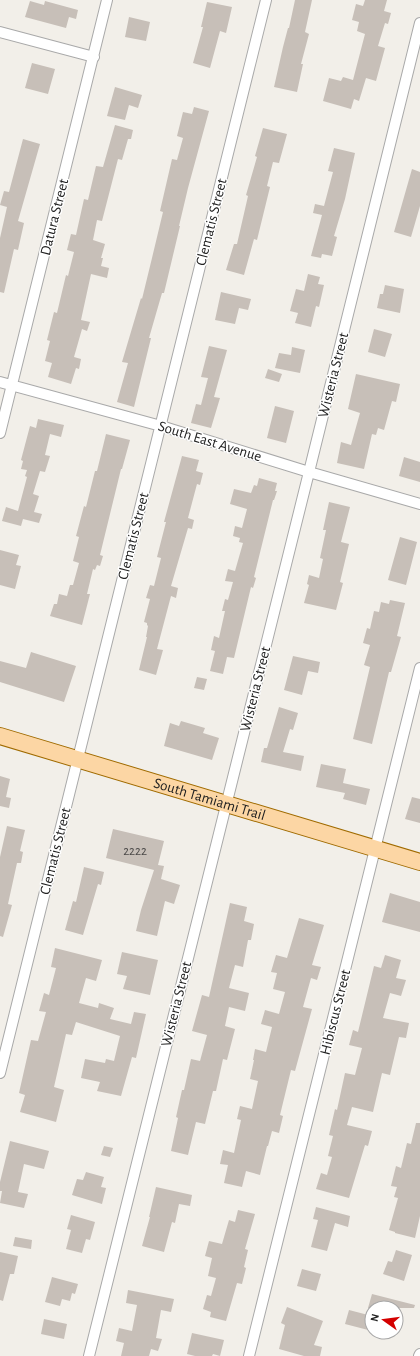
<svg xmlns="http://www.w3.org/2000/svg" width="420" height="1356" font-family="'Alegreya Sans',sans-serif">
  <rect width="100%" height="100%" fill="#f2efe9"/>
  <path fill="#c7bfb8" d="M295,0H312L305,32L309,34L301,64H303L297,92L274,87L283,47L288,28H289Z
    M365,0H387L384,11L391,13L388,24L385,23L378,46L385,48L376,81L366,78L359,101L354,99L351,109L323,101L329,78L341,81L343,77L353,80L365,34L357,31L359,22L352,20L356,4L363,6Z
    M30,1L44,5L45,1L78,10L76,19L69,17L66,28L25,17Z
    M207,2L232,7L226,33L220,31L210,68L193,63L203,27H201Z
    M129,17L150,22L146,41L125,37Z
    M32,63L55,69L48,94L25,88Z
    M115,87L142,95L138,108L129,105L125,120L107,116Z
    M194,107L209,111L188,188L179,226H180L164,293H162L149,338H151L134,407L117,402L128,363L122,362L141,298L142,299L152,258L163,212L160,211L172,159L177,160L183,138L177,136L183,112L192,114Z
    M115,125L133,130L131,139H128L122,160L118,159L102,221L97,220L93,240L105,244L101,258H103L101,266L109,268L107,278L91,274L81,320L90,322L87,331L82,329L74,357L81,359L79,369L76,368L71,384L48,377L52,363L45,361L50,341L47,340L54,312L57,313L66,275L68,276L74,252L67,250L71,234L76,235L84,199L88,200L96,166L103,167Z
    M263,128L287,134L279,163L273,162L267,186L270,187L257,240L254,239L244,275L226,270L234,244H237L248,196L246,195L257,157L255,156Z
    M23,139L40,144L18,221L24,223L18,250L14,249L4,293L0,292V238L7,207L0,205L4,191L9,192Z
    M334,148L355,153L345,199L334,236L337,237L332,256L322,254L321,258L311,256L322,215L313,213L315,204L324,206L333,172L328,171Z
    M412,169L420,172V206L411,237L394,232Z
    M308,274L320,277L318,284L324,285L319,307L316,306L311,327L295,323L298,313L290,311L296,289L304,291Z
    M385,285L404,289L400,313L377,308L380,294H383Z
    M221,292L251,299L248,310L239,308L235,324L215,320Z
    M374,329L392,334L385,357L368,352Z
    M209,346L227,350L214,397L220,398L211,428L191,423L196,404L201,405L208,378L201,377Z
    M292,347L305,350L300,373L275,368L279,353L291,355Z
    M268,369L282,374L279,382L265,378Z
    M356,374L400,384L396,402L392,401L384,430L378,428L376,435L372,434L364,469L337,463L341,442L351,445L360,413L348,409Z
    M275,406L294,411L286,443L267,438Z
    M38,419L64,425L61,437L50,434L45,455L50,456L45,472L40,471L33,494L39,496L34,512L42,514L39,523L23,519L21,526L2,521L6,507L18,511L27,477L25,476L27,470L21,469L23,461L21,460L30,426L36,428Z
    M106,434L130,440L122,469H121L100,555L103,556L100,566L97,565L95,570L93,569L87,594H90L82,625L50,616L54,604H57L59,594L67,596L70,585H73L79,563L73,561L79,537L76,536L84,506L86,507L95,471H97Z
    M182,456L199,460L196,471L203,473L200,485L197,484L188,518L194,520L192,529L188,528L171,586L178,588L176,598L171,596L157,649L163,650L156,675L139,670L147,637H146L148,626L147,625V623L144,622L150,599L146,598L150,585L154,586L161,558L157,557L166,522H164Z
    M404,457L420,462V482L399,476Z
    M259,478L277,483L275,491H277L274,500H273L254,577L256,578L253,588L251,587L234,658L227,657L223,674L210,671L215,651L211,650L214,636L219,638L225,611H222L225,599L228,600L233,582L225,581L228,569L235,571L243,543L239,542L240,538L233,536L235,526L242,528L247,509L230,504L234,489L251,493L254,485L257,486Z
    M329,502L350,507L341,542L349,544L340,582L343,583L336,610L304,603L309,585L307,584L309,575L319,578L323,559L320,558L326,530H323Z
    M400,537L417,542L406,585L388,580Z
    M0,550L19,555L16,565L21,566L15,589L0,585Z
    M390,600L405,603L397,636L401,637L391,672H389L372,744L353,739L370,667L364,665L370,645L363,643L367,628L370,629L374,611L379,612L381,602L389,604Z
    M31,652L76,666L64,702L0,682V661L26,668Z
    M293,656L320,662L318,673L308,671L302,695L284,690Z
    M197,677L207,679L204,690L194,688Z
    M279,707L298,713L293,730L290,729L283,752L304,756L301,771L261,762L264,748H267Z
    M181,721L205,728L203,733L219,738L212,760L164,746L170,723L179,726Z
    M321,764L346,769L343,783L370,789L366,805L343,799L345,793L316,787Z
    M0,776L10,779L6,797L11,798L9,808L0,806Z
    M412,797L420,799V823L405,819Z
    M7,826L25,830L20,851L23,852L21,863H17L8,904L12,905L3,937L0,936V857Z
    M113,829L164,841L158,865L164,866L161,879L180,885L174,904L165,901L157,936L136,931L141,910L154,870L106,858Z
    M84,867L104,872L101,885L98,884L83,935L65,930L73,901L76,902Z
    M390,893L420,902V932L382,922Z
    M230,903L247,907L244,921L254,924L251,940H248L243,967L235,965L229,988L249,993L245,1011L229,1007L225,1026L235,1029L227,1060L223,1059L216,1091H213L205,1124L196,1122L188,1155L171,1151L178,1118L176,1117L182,1090H184L191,1059L200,1061L207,1035L192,1031L202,995L209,997Z
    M299,918L324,925L312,965L321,967L317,980L311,978L303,1007L312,1009L295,1071L291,1070L280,1115L283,1116L279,1133L272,1131L268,1146H267L260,1175L246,1171L242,1187L224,1183L228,1165L220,1164L223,1150L234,1153L241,1120L237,1119L240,1106L252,1109L258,1081L250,1079L254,1060H253L255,1049L266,1052L272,1027L261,1024L265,1010L279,1014L285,992L273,989L277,973L271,972L276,955L287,958Z
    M55,948L102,960L96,981L86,978L79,1003L98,1008L99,1003L114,1008L110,1019L131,1024L134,1012L146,1014L136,1058L132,1057L121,1096L97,1091L100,1082L81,1078L85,1059L105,1063L106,1059L114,1061L120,1036L76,1022L72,1035L66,1034L54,1087L64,1090L56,1122L20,1112L25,1095L19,1093L31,1040L38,1041L46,1012L39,1011L44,993L49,995L56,968L51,967Z
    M122,952L158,960L150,995L123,989L127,976L117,974Z
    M385,955L401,960L396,978L406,980L401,996L390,993L383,1018L409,1023L406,1038L399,1037L390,1075L382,1073L373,1112L352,1107L347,1125L372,1131L368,1146L365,1145L349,1198L316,1189L321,1173L327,1175L332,1157L328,1156L333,1136L329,1135L335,1109L337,1110L345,1073L355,1075L362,1048L349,1045L353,1030L358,1032L374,966L381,968Z
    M416,1123H420V1216L415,1238L395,1233V1232L389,1230L398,1198L394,1197L397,1187L391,1186L396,1166L401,1168L407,1143L411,1144Z
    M10,1141L49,1151L44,1169L24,1164L18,1192L28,1194L24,1208L0,1203L2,1191H0V1182Z
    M104,1146L113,1148L110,1157L101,1155Z
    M86,1172L104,1177L101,1187L106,1188L102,1204L72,1195L77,1179L83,1180Z
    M156,1187L192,1195L190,1206L179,1204L175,1223L172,1222L164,1252L142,1246L150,1217H149Z
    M316,1207L350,1216L348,1227L335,1223L327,1251L311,1247L318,1220L313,1219Z
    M238,1210L255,1214L245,1249L248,1250L244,1267L246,1268L242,1284L237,1283L226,1321L210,1317L211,1312L203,1309L207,1295L211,1296L216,1278L208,1276L212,1258L205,1256L209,1241L222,1244L229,1220L235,1222Z
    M71,1215L95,1222L90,1240L86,1239L82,1253L66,1249L71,1230L67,1229Z
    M15,1237L32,1240L31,1249L13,1246Z
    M396,1250L412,1255L404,1281L383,1274L388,1261L392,1262Z
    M0,1252L18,1256L14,1274H10L3,1301L0,1300Z
    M302,1269L321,1274L316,1291L297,1286Z
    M52,1277L78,1284L75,1294L72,1293L70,1301L62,1299L60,1306L45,1302Z
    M128,1290L174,1299L171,1312L161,1310L156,1338L162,1339L158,1351L151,1349L149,1356H121L124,1343L116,1341L119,1328L132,1331L137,1305L126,1303Z
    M372,1294L415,1305L414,1308H368Z
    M287,1307L323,1321L314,1345L322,1347L320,1356H304L279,1349L285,1325L281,1323Z
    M349,1310L372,1316V1331L345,1324Z
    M44,1319L67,1324L64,1339L41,1334Z
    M192,1333L224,1340L220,1356L213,1354L212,1356H195L187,1354Z"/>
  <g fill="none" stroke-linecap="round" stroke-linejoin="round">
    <defs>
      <path id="street" d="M0,32L94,57
        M0,382L161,426L309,472L420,504
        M0,433L107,0
        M0,1073L266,0
        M89,1356L309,472L420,23
        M249,1356L420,668
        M419,1356L420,1354"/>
      <g id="primary">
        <path id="s1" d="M0,736L420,862"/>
      </g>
    </defs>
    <use href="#street" stroke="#a9a9a9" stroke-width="12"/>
    <use href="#primary" stroke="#a06b00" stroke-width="18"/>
    <use href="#street" stroke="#fff" stroke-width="10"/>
    <use href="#primary" stroke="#fcd6a4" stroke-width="16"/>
  </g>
  <g text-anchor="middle" stroke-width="3" stroke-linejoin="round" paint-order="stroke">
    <g font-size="13" fill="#4b4948">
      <text x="135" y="855">2222</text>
    </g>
    <g font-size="15" fill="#222" stroke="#fff">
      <text transform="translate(54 217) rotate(-76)" y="5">Datura Street</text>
      <text transform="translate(211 222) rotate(-76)" y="5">Clematis Street</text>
      <text transform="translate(333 375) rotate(-76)" y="5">Wisteria Street</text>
      <text transform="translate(210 441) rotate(17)" y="5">South East Avenue</text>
      <text transform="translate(133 536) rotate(-76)" y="5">Clematis Street</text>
      <text transform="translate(255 689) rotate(-76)" y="5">Wisteria Street</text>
      <text dy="5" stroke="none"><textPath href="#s1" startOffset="219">South Tamiami Trail</textPath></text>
      <text transform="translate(55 851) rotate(-76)" y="5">Clematis Street</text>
      <text transform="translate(176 1004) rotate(-76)" y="5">Wisteria Street</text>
      <text transform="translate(335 1012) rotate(-76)" y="5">Hibiscus Street</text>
    </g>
  </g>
  <g transform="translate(384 1320) rotate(284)"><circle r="19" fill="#ffffff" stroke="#a7a7a7"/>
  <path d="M0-3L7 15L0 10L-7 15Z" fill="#d40000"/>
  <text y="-6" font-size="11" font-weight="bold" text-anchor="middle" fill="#222222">N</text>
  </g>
</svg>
